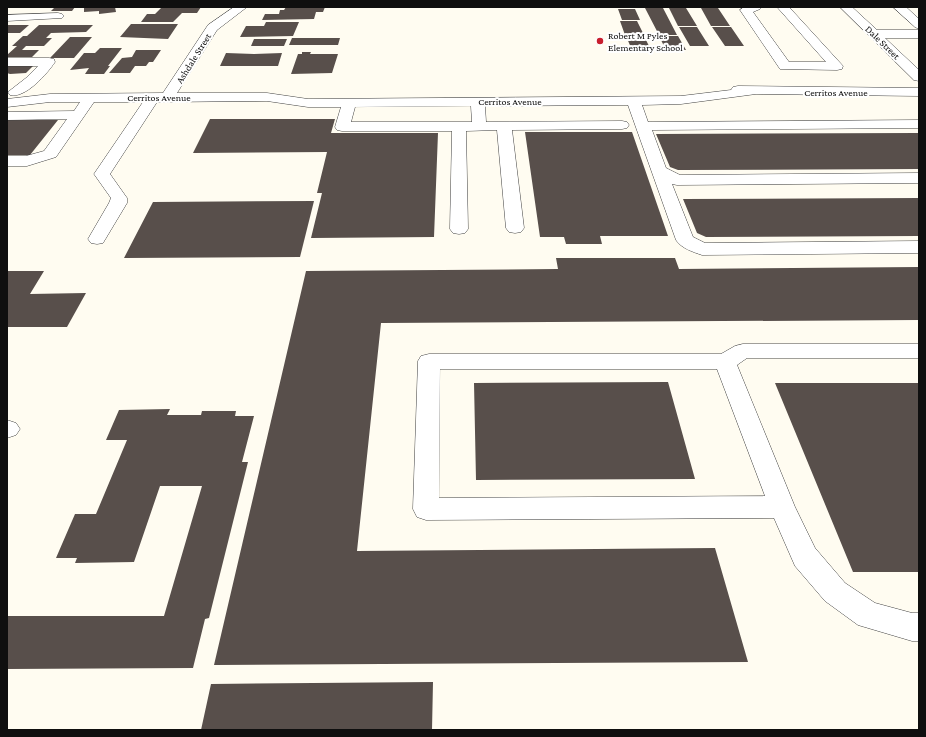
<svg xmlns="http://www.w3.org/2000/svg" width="926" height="737" font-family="'Crimson Pro',serif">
  <rect width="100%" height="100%" fill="#fffcf1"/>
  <path fill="#584f4b" d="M55,7H75L72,11H51Z
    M84,7H115L116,12L99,14V11L84,12Z
    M162,7H201L197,13H182L173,22H141L147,14H155Z
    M286,7H325L323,12H316L314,19L262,20L265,14H279L280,10H284Z
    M645,8H663L677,35H659Z
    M669,8H686L697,26H678Z
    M701,8H718L730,26H711Z
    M618,9H635L640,20H622Z
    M620,21H637L644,35H625Z
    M266,22H299L293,36L240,37L246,26H264Z
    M131,24H178L168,39L120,37Z
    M7,25H29L20,33H7Z
    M39,25H93L86,32L51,33L46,38H52L44,46H26L22,50H39L32,57H7V55L17,46H12L23,36H27Z
    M679,27H697L709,46H690Z
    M712,27H731L744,46H725Z
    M626,36H644L651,50H632Z
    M659,36H678L686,50H666Z
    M70,37H92L74,58H50Z
    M292,38H340L338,45H289Z
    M254,39H287L284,46H251Z
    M100,48H122L108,66H110L104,74H85L89,68L70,70L84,53H95Z
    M136,50H161L153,62H149L146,66H135L130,73H109L122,58L132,57Z
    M302,52H311L310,54H338L332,73L291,74L298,54H302Z
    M226,53L254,54L282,53L278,66H220Z
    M7,65H34L26,73L10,74L7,73Z
    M210,119H335L331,133H438L434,237L311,238L322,193H317L327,152L193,153Z
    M7,120H58L30,155H7Z
    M525,132H632L668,236H600L602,244H566L564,237H540Z
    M919,133V169L678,170L670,167L656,134Z
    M919,198V236L706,237L697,233L683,199Z
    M314,201L300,257L124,258L153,202Z
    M556,258H675L679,269L919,267V320L381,323L357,551L715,548L748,662L214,665L306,271L558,269Z
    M7,271H44L30,294L86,293L67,327H7Z
    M668,382L695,479L476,480L474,383Z
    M775,383H919V572H853Z
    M170,409L167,415H201L202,411H236L235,416H254L242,462H248L209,618L205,619L193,668L7,669V616H164L202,486H160L134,562L75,563L77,558H56L75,514H96L127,440H106L119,410Z
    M433,682L432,730H201L211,684Z"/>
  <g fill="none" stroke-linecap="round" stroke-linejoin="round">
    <defs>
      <path id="minor" d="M234,7H247L217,30L177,93H267L308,99L681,96L731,90L733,87L738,86L919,88V96L756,94L681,104L642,105L648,122L919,120V128L652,130L666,168L680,175L919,173V183L677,185L672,184L693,237L705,243L919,241V253L702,255C693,252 681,248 676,240L628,105L485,106L486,122L622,121L627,122L629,125L627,128L622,129L512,130L524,228L521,232L515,233L509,232L506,228L497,130L466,131L468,229L465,233L459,234L453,233L450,229L452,131H342L337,130L335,127L341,107H308L267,101L157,102L110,174L127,198V203L103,243L97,244L91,243L88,239L109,203L111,198L94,174L143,102H94L56,157L27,166H7V156H26L44,151L67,119L7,120V112L74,111L80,102H50L7,107V99L50,94L163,93L208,25ZM471,106L472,122H351L355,107Z
        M744,7H762L760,9L753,12L789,62H826L777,7H789L843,66L842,69L837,70L780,69L740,10Z
        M840,7H852L877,30H919V38H885L919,70V81L914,80Z
        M893,7H906L919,19V29L915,27Z
        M58,13L62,14L64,16L62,18L7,21V15Z
        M7,58H49L54,59L55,62C47,74 25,99 10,95L8,92L26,78L38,66H7Z
        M743,344H919V358H747L737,365L795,507L815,548L845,583L875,603L912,613H919V641H912L858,625L825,601L795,566L774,518L426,520L417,517L413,509L418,361L421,356L429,354H721L735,346ZM440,369H717L765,496L439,498Z
        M7,420L16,423L20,429L16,435L7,438Z"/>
    </defs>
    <use href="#minor" stroke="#424242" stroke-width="1"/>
    <use href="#minor" fill="#fff" fill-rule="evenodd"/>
  </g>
  <circle fill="#c81e2d" stroke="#fff" stroke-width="1.5" cx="600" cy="41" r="4"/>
  <g text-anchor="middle" stroke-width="4" stroke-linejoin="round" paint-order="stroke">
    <g font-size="10" fill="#0f0f0f" stroke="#fff" text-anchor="start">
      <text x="608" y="39">Robert M Pyles<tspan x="608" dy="12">Elementary School</tspan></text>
    </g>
    <g font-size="10" fill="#0f0f0f" stroke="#fff">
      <text transform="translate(883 42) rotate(44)" y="4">Dale Street</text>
      <text transform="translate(193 58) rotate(-58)" y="4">Ashdale Street</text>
      <text x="836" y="96">Cerritos Avenue</text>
      <text x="159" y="101">Cerritos Avenue</text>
      <text x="510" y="105">Cerritos Avenue</text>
    </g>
  </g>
  <rect width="926" height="737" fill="none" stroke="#0f0f0f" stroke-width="16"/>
</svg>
